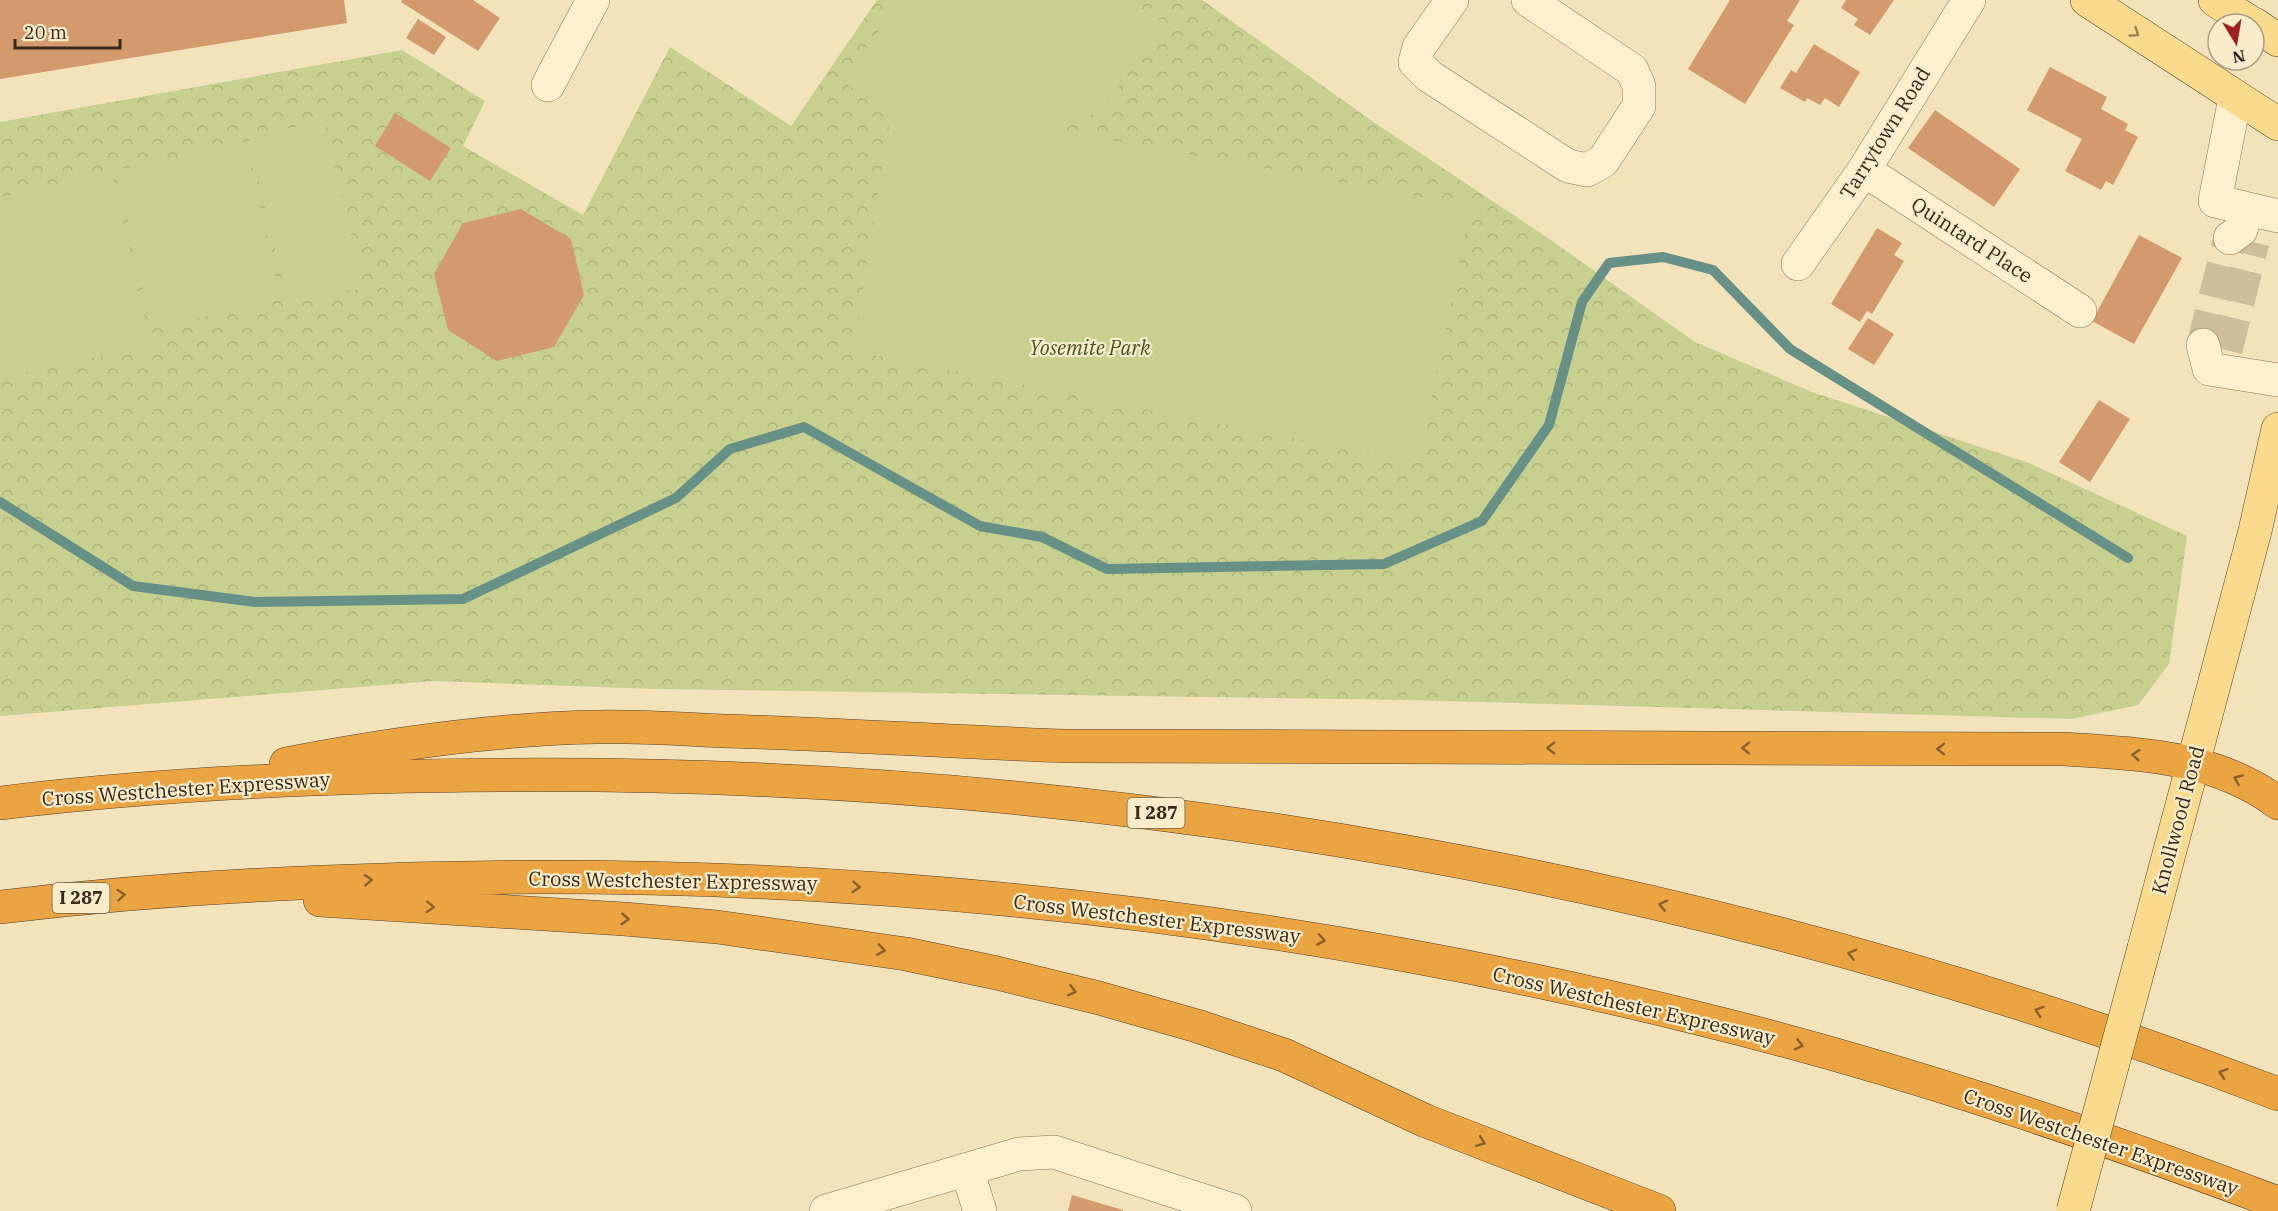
<svg xmlns="http://www.w3.org/2000/svg" width="2278" height="1211" font-family="'IBM Plex Serif',serif">
  <defs>
    <pattern id="park-crowns" width="20" height="18" patternUnits="userSpaceOnUse" patternTransform="scale(1.5)"><rect width="20" height="18" fill="#c7d08f"/><path d="M2 6a3 3 0 1 1 6 0M12 15a3 3 0 1 1 6 0" fill="none" stroke="#acb37b"/></pattern>
  </defs>
  <rect width="100%" height="100%" fill="#f2e3bb"/>
  <path fill="url(#park-crowns)" d="M877,0H1202L1375,123L1545,236L1695,342L1812,392L2029,463L2187,536L2169,664L2138,705L2072,719L1411,700L655,689L434,681L0,716V122L402,50L485,101L463,146L583,215L670,47L791,126Z"/>
  <path fill="#c7d08f" d="M901,0H1129L1163,22L1102,110L1056,130L1471,206L1418,463L853,351L891,115L843,82Z
    M324,120L363,287L288,305L249,138Z
    M245,142L280,300L152,328L117,170Z
    M112,173L151,346L0,378V197Z"/>
  <g fill="none" stroke-linecap="round" stroke-linejoin="round">
    <path stroke="#679087" stroke-width="10" d="M0,502L133,586L255,602L463,599L676,498L730,449L804,427L980,526L1042,537L1107,569L1384,564L1482,521L1549,425L1582,302L1609,263L1663,257L1713,270L1790,349L2128,558"/>
  </g>
  <path fill="#d39a6d" d="M0,0H344L347,23L0,79Z
    M402,0H473L500,18L478,51L401,2Z
    M1730,0H1800L1787,21L1794,25L1745,104L1688,69Z
    M1846,0H1894L1870,35L1854,25L1858,19L1841,8Z
    M418,19L446,37L434,55L406,38Z
    M1814,44L1860,72L1839,107L1825,98L1820,105L1807,98L1805,102L1780,88L1791,70L1796,73Z
    M2050,67L2107,97L2101,109L2128,124L2125,130L2138,137L2113,185L2106,181L2101,190L2065,171L2082,139L2027,110Z
    M1935,110L2020,169L1994,207L1908,148Z
    M395,113L451,148L430,181L375,146Z
    M521,209L571,239L584,295L554,347L497,361L448,330L434,274L463,223Z
    M1877,228L1902,243L1894,255L1904,261L1872,314L1867,311L1860,322L1831,304Z
    M2139,235L2182,258L2134,344L2092,321Z
    M1868,318L1894,334L1874,365L1848,349Z
    M2099,400L2130,419L2090,482L2059,462Z
    M1072,1195L1123,1210V1211H1068Z"/>
  <g fill="none" stroke-linecap="round" stroke-linejoin="round">
    <path stroke="#cdbe9b" stroke-width="33" stroke-dasharray="33 16" stroke-linecap="butt" d="M2203,345L2230,238
      M2226,350L2253,242"/>
    <defs>
      <path id="minor" d="M1452,0L1419,47L1415,62L1429,76L1568,166L1587,170L1603,161L1639,106V86L1632,70L1528,0
        M548,85L593,0
        M2235,98L2215,201L2278,216
        M1864,170L2080,311
        M2230,238L2241,230L2247,209
        M1798,264L1864,170L1969,0
        M2203,345L2209,369L2278,380
        M967,1170L980,1211
        M826,1211L1019,1154L1054,1152L1235,1211"/>
      <path id="major" d="M2087,0L2278,124
        M2215,0L2253,24
        M2254,24L2278,40
        M2144,948L2255,531L2278,429"/>
      <path id="highway" d="M286,764C389,744 492,729 596,727C638,726 681,729 723,731C838,734 952,742 1067,746L2065,749C2139,754 2216,756 2278,803
        M0,803C165,783 333,776 500,775C1105,770 1712,877 2278,1094
        M320,900L624,919L717,927L906,954L997,973L1099,998L1197,1026L1284,1055L1426,1121L1659,1211
        M0,907C108,894 217,886 325,882C788,861 1252,907 1701,1019C1897,1067 2089,1132 2278,1203"/>
    </defs>
    <use href="#minor" stroke="#8a7254" stroke-width="34"/>
    <use href="#major" stroke="#573f29" stroke-width="34"/>
    <use href="#highway" stroke="#573f29" stroke-width="34"/>
    <use href="#minor" stroke="#fcf0cf" stroke-width="33"/>
    <use href="#major" stroke="#fadb8e" stroke-width="33"/>
    <use href="#highway" stroke="#eaa542" stroke-width="33"/>
    <defs>
      <path id="major-bridge" d="M2073,1211L2144,948"/>
    </defs>
    <use href="#major-bridge" stroke="#573f29" stroke-width="34" stroke-linecap="butt"/>
    <use href="#major-bridge" stroke="#fadb8e" stroke-width="33"/>
  </g>
  <defs><path id="oneway-chevron" d="M-2-3.5L2.5 0L-2 3.5" fill="none" stroke-width="1.6" stroke-linecap="round" stroke-linejoin="round" transform="scale(1.5)"/></defs>
  <use stroke="#998254" href="#oneway-chevron" transform="translate(2135 33) rotate(34)"/>
  <g stroke="#88612c">
    <use href="#oneway-chevron" transform="translate(1551 748) rotate(-180)"/>
    <use href="#oneway-chevron" transform="translate(1746 748) rotate(-180)"/>
    <use href="#oneway-chevron" transform="translate(1941 749) rotate(-180)"/>
    <use href="#oneway-chevron" transform="translate(2136 755) rotate(-175)"/>
    <use href="#oneway-chevron" transform="translate(2238 779) rotate(-157)"/>
    <use href="#oneway-chevron" transform="translate(368 880) rotate(-3)"/>
    <use href="#oneway-chevron" transform="translate(856 887) rotate(4)"/>
    <use href="#oneway-chevron" transform="translate(121 895) rotate(-5)"/>
    <use href="#oneway-chevron" transform="translate(1663 905) rotate(-167)"/>
    <use href="#oneway-chevron" transform="translate(430 907) rotate(3)"/>
    <use href="#oneway-chevron" transform="translate(625 919) rotate(4)"/>
    <use href="#oneway-chevron" transform="translate(1321 940) rotate(10)"/>
    <use href="#oneway-chevron" transform="translate(881 950) rotate(9)"/>
    <use href="#oneway-chevron" transform="translate(1852 954) rotate(-165)"/>
    <use href="#oneway-chevron" transform="translate(1072 991) rotate(14)"/>
    <use href="#oneway-chevron" transform="translate(2039 1011) rotate(-162)"/>
    <use href="#oneway-chevron" transform="translate(1799 1045) rotate(15)"/>
    <use href="#oneway-chevron" transform="translate(2223 1073) rotate(-161)"/>
    <use href="#oneway-chevron" transform="translate(1481 1142) rotate(21)"/>
  </g>
  <g text-anchor="middle" stroke-width="4.5" stroke-linejoin="round" paint-order="stroke">
    <g fill="#f8eccb" stroke="#72644f" stroke-width="1.5">
      <rect x="1127.5" y="798" width="57" height="30" rx="4.5"/>
      <rect x="52.5" y="883" width="57" height="30" rx="4.5"/>
    </g>
    <g font-size="18" font-weight="bold" fill="#38291a">
      <text x="1156" y="819">I 287</text>
      <text x="81" y="904">I 287</text>
    </g>
    <g font-size="20" fill="#38291a" stroke="#f8eccb">
      <text transform="translate(1885 133) rotate(-58)" y="7">Tarrytown Road</text>
      <text transform="translate(1972 240) rotate(33)" y="7">Quintard Place</text>
      <text transform="translate(186 789) rotate(-4)" y="7">Cross Westchester Expressway</text>
      <text transform="translate(2178 820) rotate(-75)" y="7">Knollwood Road</text>
      <text transform="translate(673 881) rotate(1)" y="7">Cross Westchester Expressway</text>
      <text transform="translate(1157 919) rotate(7)" y="7">Cross Westchester Expressway</text>
      <text transform="translate(1634 1006) rotate(13)" y="7">Cross Westchester Expressway</text>
      <text transform="translate(2101 1142) rotate(19)" y="7">Cross Westchester Expressway</text>
    </g>
    <g font-size="20" font-style="italic" fill="#47561f" stroke="#f8eccb">
      <text x="1090" y="355">Yosemite Park</text>
    </g>
  </g>
  <g transform="translate(2236 42) rotate(169)"><circle r="28" fill="#f8eccb" stroke="#ab9e84" stroke-width="1.5"/>
  <path d="M0-4.5L10 22L0 15L-10 22Z" fill="#9e211e"/>
  <text y="-9" font-size="16" font-weight="bold" text-anchor="middle" fill="#38291a">N</text>
  </g>
  <path d="M15 39v9h105v-9" fill="none" stroke="#38291a" stroke-width="3"/>
  <text x="24" y="39" font-size="18" fill="#38291a" stroke="#f8eccb" stroke-width="4.5" paint-order="stroke">20 m</text>
</svg>
